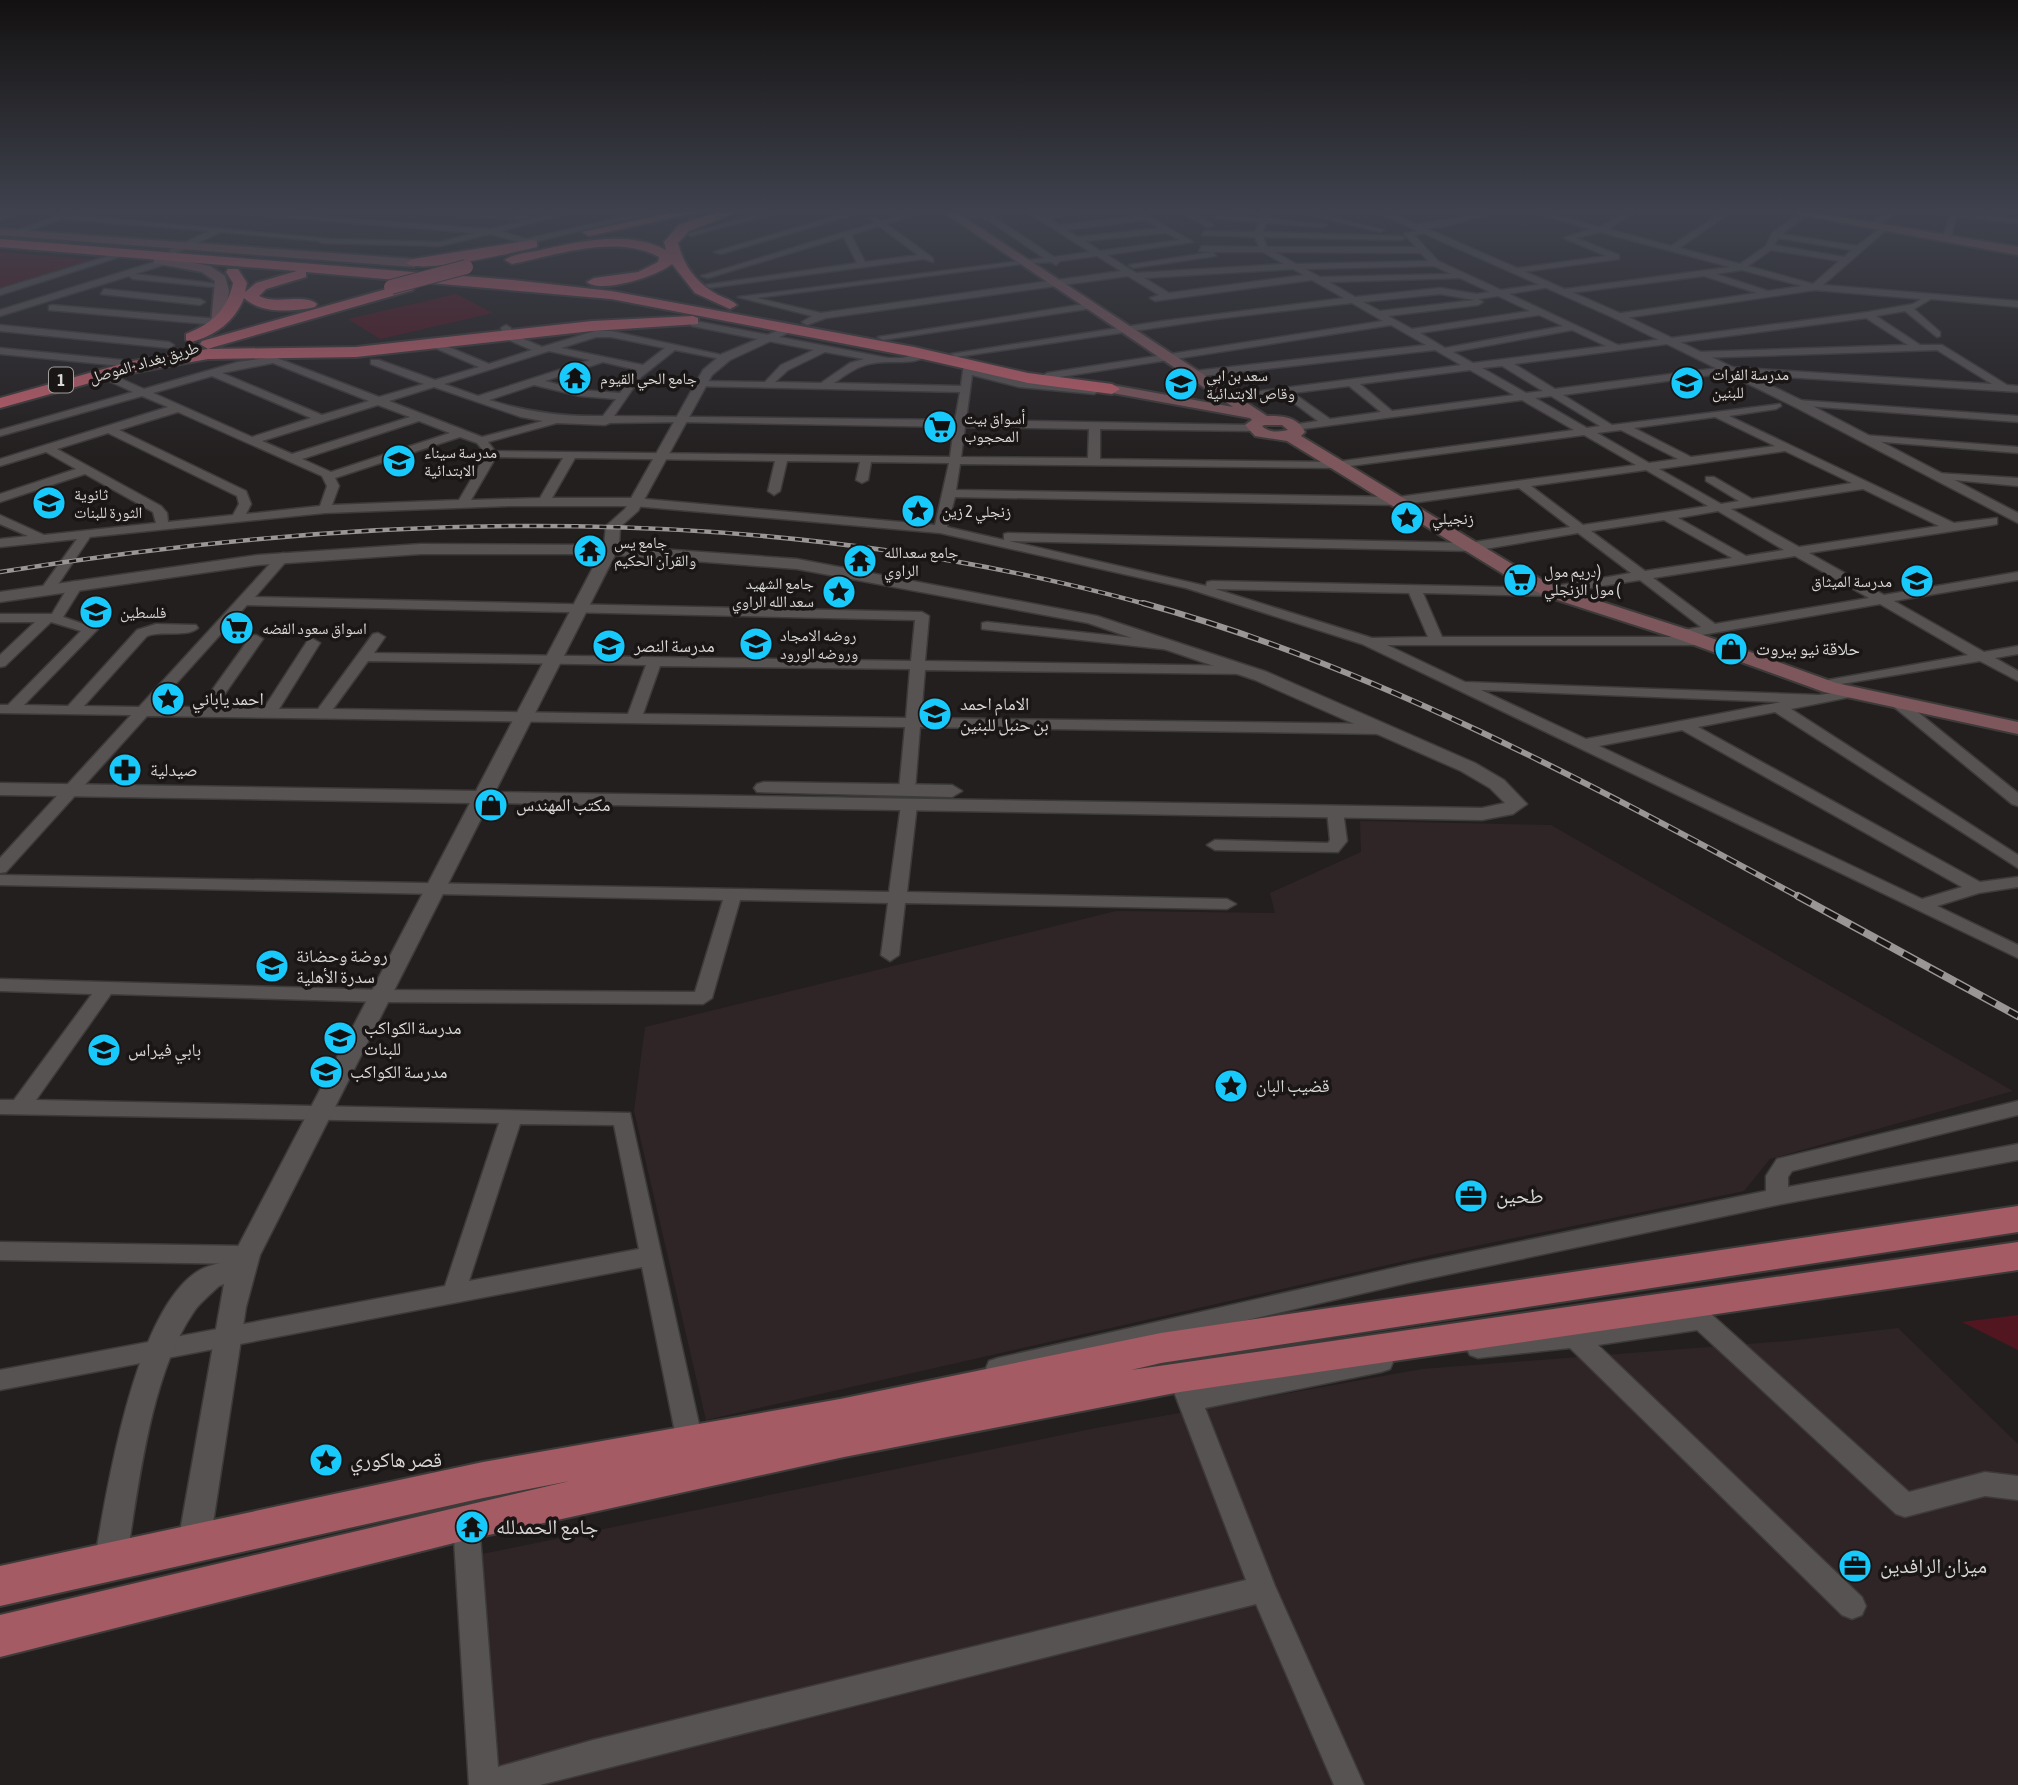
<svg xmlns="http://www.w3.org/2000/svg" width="2018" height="1785" font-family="'Asap Condensed','Noto Naskh Arabic',sans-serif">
  <rect width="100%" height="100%" fill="#231f1f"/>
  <path fill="#302526" d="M1360,821L1551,825L2013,1091L1770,1159L1744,1191L1431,1255L706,1420L634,1111L645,1027L1116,911L1275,913L1270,893L1361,852Z
    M1898,1328L2018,1444V1785H487L482,1554L1096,1428L1422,1369L1788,1341Z"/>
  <path fill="#511620" d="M0,252L96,260L0,289Z
    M456,294L493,313L380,339L348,319Z
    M2018,1315V1350L1962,1322Z"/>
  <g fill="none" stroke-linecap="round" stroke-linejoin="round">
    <defs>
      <path id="minor" d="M19,209H30L0,220V215Z
        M183,209H216L490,229L573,209H586L501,231L526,239L657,209H670L526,244L490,234L440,246L322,243L318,241L221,232L172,255L169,250L209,231L62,219L16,235L9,233L71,211L75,213L73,215L330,239L440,242L475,233Z
        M364,209H383L384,210L380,212Z
        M777,209H790L691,236L687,234Z
        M859,209L866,211L721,254L714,252Z
        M921,209H933L886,224L933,258V262L924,259L709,288L705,285L857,263L844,237L708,278L701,276L874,223L871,217L881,221ZM879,226L918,255L865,262L851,235Z
        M1032,209L1041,214L1112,209L1048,218L1059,225L1138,216L1127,209H1136L1193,242L1107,255L1136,273L1284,264L1263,252H1213L1216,256L1133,268L1129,265L1212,252L1199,251L1202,246L1259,247L1255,237L1202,235L1205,231L1255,232L1259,222L1215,219L1218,215L1260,218L1264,209H1272L1268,218L1327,225L1323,227L1266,223L1263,232L1401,236L1405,238L1401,240L1263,237L1267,247H1416L1404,234L1425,229H1414V225L1507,209L1446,226L1425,229L1428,233L1414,235L1438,261L1501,290L1550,283V287L1509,294L1618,345L1868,312L1913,304L1921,299L1815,290L1618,319L1615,318V314L1757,293L1704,276L1562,294L1565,289L1730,267L1600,232L1576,238L1619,255V259L1515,273L1518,268L1606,256L1564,238L1590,229L1521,209H1533L1599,227L1630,209H1639L1608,229L1671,246L1727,209H1736L1679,248L1740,264L1766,246L1772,233L1801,212L1808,214L1782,234L1857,246L1883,226L1886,230L1823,285L2018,301V307L1931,299L1914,309L1940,332V336L1937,337L1905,311L1876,316L1920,345H1942L2007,385L2018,386V392L1726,373L1563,395L1612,425L1780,404L1781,406L1776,409L1729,416L1954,523L1997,518V524L1993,525L1809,553L1884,595L2018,572V580L1894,601L1984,652L2018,646V654L1995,658L2018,671V681L1980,661L1817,688V682L1822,681L1968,655L1880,604L1690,637L1701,641L1694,645H1387L1465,682L1819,695L1855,690V696L1791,709L2018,855V868L1775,712L1698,727L1980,882L2018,877V887L1979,893L1937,906L2018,945V958L1362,644L1186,588L940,533L634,506H509L325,513L90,537L53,592L48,593L41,589L77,539L0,547V539L28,536L0,524V515L44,535L156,523L153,512L85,474L0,502V494L76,469L46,452L0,466V459L168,407L142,396L0,436V430L133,392L98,376V372H106L144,389L238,362L274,357L379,397L424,384L371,364V360H379L435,380L479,367L433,347V343H439L489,364L532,350L504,338L501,328L506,325L511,328L512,334L542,347L595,331H611L731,357L726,360L675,350L641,377L614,416L955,420L960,392L694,386V382L698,381L765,382L781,365L814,350L692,326L690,324L695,321L888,358H902L925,352L930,355C912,366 893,360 875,363C858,365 847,374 834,383L961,386L964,364L969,361L974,364L973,369L1019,381L1094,388L1099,391L1094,394L1019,387L972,375L966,420L1253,425L1258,428L1253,431L1100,429V459L1335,462L1574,430L1522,400L1295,430L1290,427L1291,425L1318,421L1282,394L1230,401L1225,398L1230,395L1461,365L1435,350L1194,377L1189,374L1194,371L1426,345L1391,325L1047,379L1042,376L1047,373L1383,321L1352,303L1215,319L956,357L951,354L1163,321L1344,298L1312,280L1155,301L1150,298L1159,295L1128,276L826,318L807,325L802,322L812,316L738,297L1044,258L982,216L956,219L952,217L983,211ZM1024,210L1090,252L1054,257L991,215ZM1145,220L1159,228L1078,237L1066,230ZM1166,233L1180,240L1100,251L1085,241ZM1778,238L1852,250L1844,257L1774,245ZM1771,250L1839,261L1813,284L1748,266ZM1275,252L1421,253L1428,261L1296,264ZM1097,256L1121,271L821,313L757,298L1021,264L1051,262L1056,265L1060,261ZM1434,266L1451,274L1320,277L1305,269ZM1293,269L1304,275L1169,293L1144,278ZM1742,270L1802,286L1768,291L1716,274ZM1460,278L1490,292L1477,294L1440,288L1355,297L1329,282ZM1440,294L1475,300L1380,311L1363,302ZM1498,296L1530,311L1412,329L1388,316L1478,305L1483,302L1478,299ZM1539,315L1563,326L1445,348L1420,333ZM1866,318L1908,345L1696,352L1691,355L1696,358L1937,350L1992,384L1726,367L1555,389L1514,364ZM1572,330L1606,346L1473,363L1453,352ZM596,337H611L665,348L643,365L561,348ZM549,351L590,360L478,396L444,384ZM825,352L864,359L850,363L821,383L775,382L788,370ZM603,362L637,370L620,393L580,390L545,381ZM273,363L369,401L322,415L222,373ZM1502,366L1543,391L1526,393L1482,368ZM1470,370L1514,395L1392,411L1360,384ZM212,376L311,418L252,437L153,393ZM534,385L580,396L616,399L603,416C562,417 528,412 489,400ZM1349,386L1381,412L1330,419L1293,393ZM434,387L521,417L543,421L482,437L389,401ZM1551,396L1600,426L1587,428L1535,398ZM378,405L410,417L292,454L262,441ZM178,412L322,476L327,486L320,506L246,514L251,504L246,491L119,430ZM1715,417L1775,446L1691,457L1634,428ZM419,421L450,433L331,472L302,459ZM680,422L954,427L950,457L495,451L488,442L557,423L605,425L610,423ZM965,427L1089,429L1088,458L961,457ZM1621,430L1678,459L1649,463L1597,433ZM108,433L237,496L239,504L233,515L168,522L167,513L161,506L57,449ZM1584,435L1636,465L1398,497L956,490L960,464L1335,468ZM460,437L477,443L486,454L459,500L332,505L339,486L335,478ZM1785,451L1852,483L1752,499L1714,477H1706V481L1739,501L1721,504L1659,469ZM496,457L563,458L540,498L471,500ZM575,458L775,461L768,491L774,495L780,491L787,461L860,462L856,480L862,483L868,480L871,462L949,463L935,525L634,498H552ZM1646,470L1708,506L1583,525L1531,486ZM1519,488L1570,527L1468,543L1008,533L1004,534V540L947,527L955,497L1398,505ZM1863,489L1939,526L1799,547L1731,509ZM1718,511L1784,550L1746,556L1678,518ZM1664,520L1732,558L1645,571L1591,531ZM1578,533L1631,573L1544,588L1212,581L1207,582L1206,586L1009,541L1473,551ZM1795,556L1869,598L1715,624L1653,578ZM1640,580L1701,627L1677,631V637H1442L1423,593L1552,596L1558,593ZM1215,589L1409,593L1428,637L1372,638ZM1481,690L1781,702L1586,739ZM1682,730L1962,887L1922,899L1599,746Z
        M1177,209H1187L1214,225L1207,227Z
        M1286,209H1299L1384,230L1380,232Z
        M1890,209H1899L1879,226H1873V222Z
        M1907,209L1951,211L1960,209L1959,212L2018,219V223L1957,217L1951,236L1947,238L1943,236L1950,216Z
        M425,210L526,216L530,218L526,220L422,214Z
        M125,251L132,253L0,295V289Z
        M167,258L170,263L135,274L227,285L223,288L133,279L129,276L0,316V310Z
        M104,289L200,299L205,302L200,305L101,294Z
        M1091,303L1096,306L1094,308L883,340L878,337Z
        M52,305L218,319L223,322L218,325L49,310V306Z
        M0,325L169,342L174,345L169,348L0,331Z
        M0,348L122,360L127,363L122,366L0,354Z
        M1797,400L2018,416V422L1793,405V401Z
        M1863,435L2018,447V453L1859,440V436Z
        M1936,473L2018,478V486L1932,478V474Z
        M284,553L290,557L255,597L922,612L929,616L925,661L1246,666L1253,670L1246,674L925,670L921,718L1382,724L1390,729L1382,734L920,727L915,790L907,795L899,790L905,727L147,716L6,872L0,873V858L131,715L0,713V705H8L81,631L51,622L5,666L0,667V655L35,622H0V614H52L71,582L76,581L83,585L63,617L98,629L24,705L68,706L137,630L156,624L196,625L198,628C186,638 162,630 147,636L84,706L139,707L279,554ZM247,605L915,620L911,661L374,653L385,637L378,633L373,634L318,709H279L320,643L313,639L308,640L264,708H215L263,639L256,635L251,636L200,707H155ZM368,661L646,665L628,714L333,709ZM660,666L910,669L906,718L643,714Z
        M987,622L1171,642L1178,646L1171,650L982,629V623Z
        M1899,700L1904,701L2018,793V806L2012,804L1894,707L1892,704Z
        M909,800L917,805L907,892L1227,899L1236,904L1227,909L905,903L899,955L890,961L881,955L888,903L740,900L712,998L703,1004L382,1002L111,994L36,1100L630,1113L703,1442L699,1450L690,1453L681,1450L677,1442L642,1267L0,1390V1370L445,1286L499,1123L0,1114V1100H14L92,994L0,991V979L382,990L695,992L723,900L0,885V875L889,892L901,805ZM520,1124L614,1125L639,1249L469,1281Z
        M1335,806L1343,811L1347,841L1338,852L1215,850L1207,845L1215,840L1328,843L1330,840L1327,811Z
        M2018,1101V1115L1792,1171L1788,1177V1187L2018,1144V1160L1777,1205L1407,1283L998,1378L989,1375L986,1368L989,1361L998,1358L1407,1265L1766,1191V1176L1777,1159Z
        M0,1242L246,1246L254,1249L257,1255L254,1261L246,1264L0,1260Z
        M1688,1293L1696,1296L1710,1313L1909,1492L1985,1472L2018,1476V1500L1985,1496L1905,1517L1896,1514L1697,1330L1598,1345L1862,1597L1866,1606L1862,1615L1852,1619L1842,1615L1570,1348L1478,1358L1470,1355L1466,1348L1470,1341L1478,1338L1682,1313L1676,1303L1680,1296Z
        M1381,1352L1390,1355L1393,1362L1390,1369L1381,1372L1205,1408L1275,1586L1364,1785H1334L1256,1604L540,1785H469L453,1522L457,1513L466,1510L475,1513L479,1522L498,1767L593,1740L1246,1580L1174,1392L1177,1384L1186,1381L1196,1388Z"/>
      <path id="tertiary" d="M1369,209H1382L1622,314L1801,400L2018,513V523L1793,406L1614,318Z
        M784,328L788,329V333L730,360L712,375L638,511L620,527L619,546L797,559L1097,616L1267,672L1475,763L1504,780L1527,804L1513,814L1482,820L489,803L260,1255L246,1307L210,1543L205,1554L194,1558L183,1554L178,1543L224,1284L219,1286C210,1295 199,1303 193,1313C150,1376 138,1489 126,1563L121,1574L110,1578L99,1574L94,1563C107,1492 134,1308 200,1270C209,1265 221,1263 231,1260L470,803L0,795V783L476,791L600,554H421L258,565L0,602V592L258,555L421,544L604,545L606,526L625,509L703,370L722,354ZM615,555L797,569L1088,623L1255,680L1461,771L1490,788L1505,803L1482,808L495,792Z
        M764,782L952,785L962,791L952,797L757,792L754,788L757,784Z"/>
      <path id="secondary" d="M939,209H951L1267,416C1282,416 1297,416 1305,432L1301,436L1517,567L1559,588L1689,630L1836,683L2018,722V734L1824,692L1675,638L1545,596L1505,575L1287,441L1255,436L1245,425L1252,420L1250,418L1107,392L1105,389L1112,385L1233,407ZM1265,425H1282L1288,430C1281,432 1268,433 1262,426Z
        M1768,209H1791L2018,247V255Z
        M0,229L414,259L420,263L414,267L0,235Z
        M158,256L210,266L225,276L229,291L223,327L211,324L215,281L202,272L154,263V257Z"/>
      <path id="primary" d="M2018,1206V1232L1161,1363L1131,1370L2018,1242V1270L1180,1392L844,1457L466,1540L0,1657V1615L570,1481L483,1498L0,1606V1566L483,1462L840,1399L1161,1333Z"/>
      <path id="trunk" d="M690,209L699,212L589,236L582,232Z
        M727,209L739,211L689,231L678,243C684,266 696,283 718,295C725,298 732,300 737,305L730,309L695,293L672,264C658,276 601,294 587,282L594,278L638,272L658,262L659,257C616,234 557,255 512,264L505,260C513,254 526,253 536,251C577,242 627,229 666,250L664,242L679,225Z
        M0,239L513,280L611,291L914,347L1028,373L1112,384L1120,389L1112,394L1028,383L914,357L611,299L306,272V277L266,289L259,296C276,305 304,293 317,304L315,307C293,312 261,314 244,298C235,321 215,336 191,342L186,340V334C211,324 227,311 233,283L226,272L228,269H238L247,283L245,292L256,283L297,271L0,247Z
        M532,240L537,241V247C515,252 420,275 406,263L413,259Z
        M408,283L415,287L413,290L214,347L208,349L200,344L202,341Z
        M693,316L698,318V324L592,331L356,357L208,359L115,376L0,408V398L132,361L208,349L356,347L592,321Z"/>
    </defs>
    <use href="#minor" stroke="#3d3a3a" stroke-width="3"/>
    <use href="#tertiary" stroke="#3d3a3a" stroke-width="3"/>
    <use href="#secondary" stroke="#3d3a3a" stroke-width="4"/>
    <use href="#primary" stroke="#3d3a3a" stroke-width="4"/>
    <use href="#trunk" stroke="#3d3a3a" stroke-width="4"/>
    <use href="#minor" fill="#585353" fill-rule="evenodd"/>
    <use href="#tertiary" fill="#585353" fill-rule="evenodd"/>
    <use href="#secondary" fill="#7e575c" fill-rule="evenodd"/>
    <use href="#primary" fill="#a45b64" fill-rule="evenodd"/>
    <use href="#trunk" fill="#be5e6a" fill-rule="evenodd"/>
    <defs>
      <path id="rail-far2" d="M0,572C383,510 772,501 1149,605"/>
      <path id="rail-far1" d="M1143,603C1375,667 1591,784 1801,898"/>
      <path id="rail" d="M1798,896L2018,1016"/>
    </defs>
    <use href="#rail-far2" stroke="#9a9696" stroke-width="4.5"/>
    <use href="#rail-far1" stroke="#9a9696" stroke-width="6"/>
    <use href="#rail" stroke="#9a9696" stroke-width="8"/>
    <use href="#rail-far2" stroke="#1a1616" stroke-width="2.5" stroke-dasharray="7" stroke-linecap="butt"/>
    <use href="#rail-far1" stroke="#1a1616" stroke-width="3.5" stroke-dasharray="11" stroke-linecap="butt"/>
    <use href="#rail" stroke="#1a1616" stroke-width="5" stroke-dasharray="15" stroke-linecap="butt"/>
    <defs>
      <path id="trunk-bridge" d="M391,287L466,267"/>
    </defs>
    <use href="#trunk-bridge" stroke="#3d3a3a" stroke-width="16" stroke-linecap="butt"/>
    <use href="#trunk-bridge" stroke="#be5e6a" stroke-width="14"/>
  </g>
  <linearGradient id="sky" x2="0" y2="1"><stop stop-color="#131111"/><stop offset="0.46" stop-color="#3f424d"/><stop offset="1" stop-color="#3f424d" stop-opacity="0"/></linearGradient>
  <rect width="2018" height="459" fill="url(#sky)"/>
  <defs>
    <symbol id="temple-disc" viewBox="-11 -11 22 22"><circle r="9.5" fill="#18cafb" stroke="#1a1616"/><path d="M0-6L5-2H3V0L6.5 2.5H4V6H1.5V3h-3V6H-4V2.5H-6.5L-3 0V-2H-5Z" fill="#111"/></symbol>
    <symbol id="school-disc" viewBox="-11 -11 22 22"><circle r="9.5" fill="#18cafb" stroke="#1a1616"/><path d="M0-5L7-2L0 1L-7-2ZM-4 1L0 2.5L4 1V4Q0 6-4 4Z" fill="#111"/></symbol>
    <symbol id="supermarket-disc" viewBox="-11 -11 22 22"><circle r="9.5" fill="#18cafb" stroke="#1a1616"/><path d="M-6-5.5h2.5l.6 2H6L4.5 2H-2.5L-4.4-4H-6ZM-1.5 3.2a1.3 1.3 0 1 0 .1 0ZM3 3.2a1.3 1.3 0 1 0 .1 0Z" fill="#111"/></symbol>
    <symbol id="sight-disc" viewBox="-11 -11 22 22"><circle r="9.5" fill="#18cafb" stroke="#1a1616"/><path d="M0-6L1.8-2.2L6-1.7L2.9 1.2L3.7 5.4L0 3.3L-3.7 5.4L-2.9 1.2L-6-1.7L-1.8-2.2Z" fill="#111"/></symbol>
    <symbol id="shop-disc" viewBox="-11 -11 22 22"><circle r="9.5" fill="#18cafb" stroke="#1a1616"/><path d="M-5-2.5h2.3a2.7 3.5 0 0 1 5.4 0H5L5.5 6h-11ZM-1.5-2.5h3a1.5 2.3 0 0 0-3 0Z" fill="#111"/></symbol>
    <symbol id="pharmacy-disc" viewBox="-11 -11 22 22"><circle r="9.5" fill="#18cafb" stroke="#1a1616"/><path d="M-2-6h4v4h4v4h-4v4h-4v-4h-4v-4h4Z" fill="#111"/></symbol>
    <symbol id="office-disc" viewBox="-11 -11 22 22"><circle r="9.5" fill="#18cafb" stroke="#1a1616"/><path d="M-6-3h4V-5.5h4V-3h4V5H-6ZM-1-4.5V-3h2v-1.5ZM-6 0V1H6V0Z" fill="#111"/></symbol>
  </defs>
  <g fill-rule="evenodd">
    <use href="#temple-disc" x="556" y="359" width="38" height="38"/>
    <use href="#school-disc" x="1668" y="364" width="38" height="38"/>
    <use href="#school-disc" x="1162" y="365" width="38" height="38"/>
    <use href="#supermarket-disc" x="921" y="408" width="38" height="38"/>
    <use href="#school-disc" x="380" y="442" width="38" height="38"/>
    <use href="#school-disc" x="30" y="484" width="38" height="38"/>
    <use href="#sight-disc" x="899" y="492" width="38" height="38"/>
    <use href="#sight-disc" x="1388" y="499" width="38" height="38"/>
    <use href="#temple-disc" x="571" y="532" width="38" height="38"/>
    <use href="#temple-disc" x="841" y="542" width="38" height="38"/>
    <use href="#supermarket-disc" x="1501" y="561" width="38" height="38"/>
    <use href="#school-disc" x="1898" y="562" width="38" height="38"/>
    <use href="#sight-disc" x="820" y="573" width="38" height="38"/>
    <use href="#school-disc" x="77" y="593" width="38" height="38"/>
    <use href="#supermarket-disc" x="218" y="609" width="38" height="38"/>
    <use href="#school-disc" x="737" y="625" width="38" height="38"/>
    <use href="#school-disc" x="590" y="627" width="38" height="38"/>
    <use href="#shop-disc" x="1712" y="630" width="38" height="38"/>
    <use href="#sight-disc" x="149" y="680" width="38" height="38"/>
    <use href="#school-disc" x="916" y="695" width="38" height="38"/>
    <use href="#pharmacy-disc" x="106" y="751" width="38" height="38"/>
    <use href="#shop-disc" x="472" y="786" width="38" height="38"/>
    <use href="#school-disc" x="253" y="947" width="38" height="38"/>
    <use href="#school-disc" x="321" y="1019" width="38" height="38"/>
    <use href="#school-disc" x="85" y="1031" width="38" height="38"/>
    <use href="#school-disc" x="307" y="1053" width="38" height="38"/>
    <use href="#sight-disc" x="1212" y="1067" width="38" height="38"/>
    <use href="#office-disc" x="1452" y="1177" width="38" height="38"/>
    <use href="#sight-disc" x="307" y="1441" width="38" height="38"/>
    <use href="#temple-disc" x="453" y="1508" width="38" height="38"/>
    <use href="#office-disc" x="1836" y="1547" width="38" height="38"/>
  </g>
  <g text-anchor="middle" stroke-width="7" stroke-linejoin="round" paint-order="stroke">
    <g font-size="16" fill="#dad7d7" stroke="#1a1616">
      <text transform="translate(144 362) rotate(-16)" y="6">طريق بغداد -الموصل</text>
    </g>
    <g font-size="16" fill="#dad7d7" stroke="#1a1616" text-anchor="start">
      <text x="1712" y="380">مدرسة الفرات<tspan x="1712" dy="18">للبنين</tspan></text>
      <text x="1206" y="381">سعد بن ابي<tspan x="1206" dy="18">وقاص الابتدائية</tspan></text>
      <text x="600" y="384">جامع الحي القيوم</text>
      <text x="964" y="424">أسواق بيت<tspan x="964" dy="18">المحجوب</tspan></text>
      <text x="424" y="458">مدرسة سيناء<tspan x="424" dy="18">الابتدائية</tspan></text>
      <text x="74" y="500">ثانوية<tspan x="74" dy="18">الثورة للبنات</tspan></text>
      <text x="942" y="517">زنجلي 2 زين</text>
      <text x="1432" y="524">زنجيلي</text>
      <text x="614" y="548">جامع يس<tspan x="614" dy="18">والقرآن الحكيم</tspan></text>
      <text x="884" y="558">جامع سعدالله<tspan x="884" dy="18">الراوي</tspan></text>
      <text x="1544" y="577">دريم مول)<tspan x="1544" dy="18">مول الزنجلي (</tspan></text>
      <text x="1892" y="587" text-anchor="end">مدرسة الميثاق</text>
      <text x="814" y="589" text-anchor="end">جامع الشهيد<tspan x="814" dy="18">سعد الله الراوي</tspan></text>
      <text x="120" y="618">فلسطين</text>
      <text x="262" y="634">اسواق سعود الفضه</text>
      <text x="780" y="641">روضه الامجاد<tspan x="780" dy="18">وروضه الورود</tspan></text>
    </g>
    <rect fill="#1a1616" stroke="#a09d9d" stroke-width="2" x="49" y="367.5" width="24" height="25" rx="5"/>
    <g font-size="16" font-weight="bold" fill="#dad7d7">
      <text x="61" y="386">1</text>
    </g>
    <g font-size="18" fill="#dad7d7" stroke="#1a1616" text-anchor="start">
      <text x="634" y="652">مدرسة النصر</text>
      <text x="1756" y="655">حلاقة نيو بيروت</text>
      <text x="192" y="705">احمد ياباني</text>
      <text x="960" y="710">الامام احمد<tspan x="960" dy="21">بن حنبل للبنين</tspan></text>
      <text x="150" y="776">صيدلية</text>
      <text x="516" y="811">مكتب المهندس</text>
      <text x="296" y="962">روضة وحضانة<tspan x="296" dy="21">سدرة الأهلية</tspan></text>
      <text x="364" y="1034">مدرسة الكواكب<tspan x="364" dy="21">للبنات</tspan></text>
      <text x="128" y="1056">بابي فيراس</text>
      <text x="350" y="1078">مدرسة الكواكب</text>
      <text x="1256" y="1092">قضيب البان</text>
    </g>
    <g font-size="21" fill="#dad7d7" stroke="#1a1616" text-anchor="start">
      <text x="1496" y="1203">طحين</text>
      <text x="350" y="1467">قصر هاكوري</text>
      <text x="496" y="1534">جامع الحمدلله</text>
      <text x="1880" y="1573">ميزان الرافدين</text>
    </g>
  </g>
</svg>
